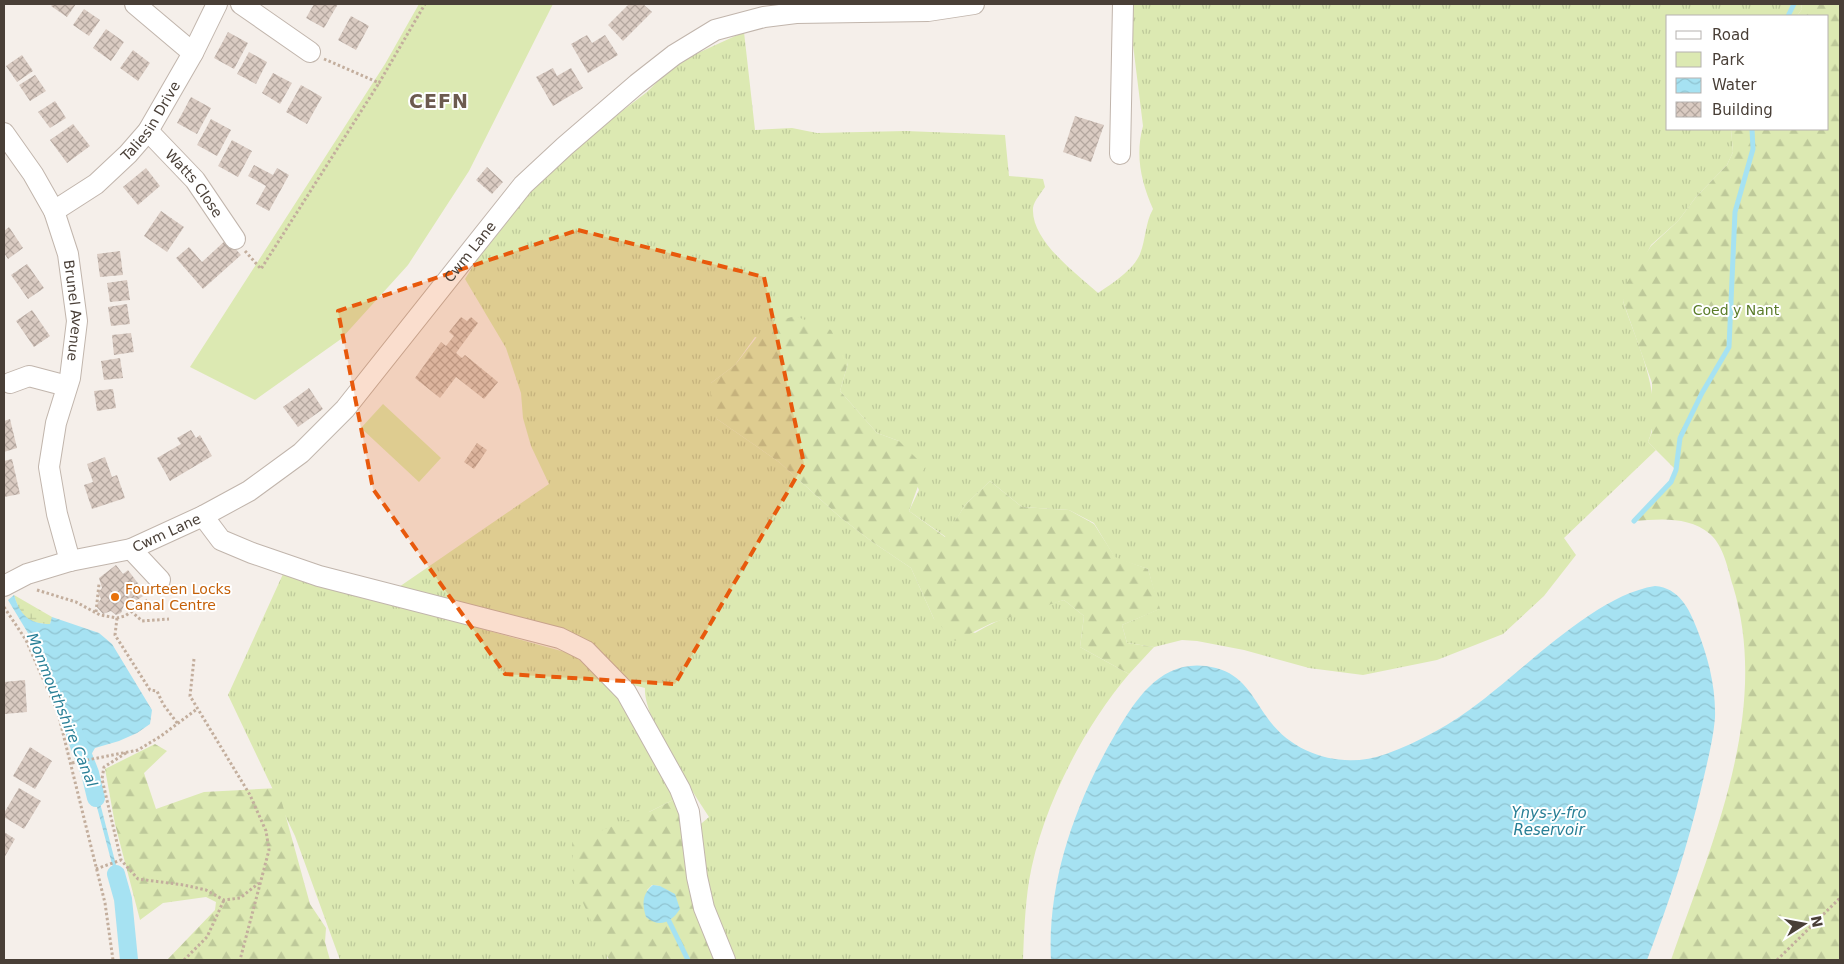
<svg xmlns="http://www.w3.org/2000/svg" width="1844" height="964" font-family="'DejaVu Sans',sans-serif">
  <defs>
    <pattern id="grass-tufts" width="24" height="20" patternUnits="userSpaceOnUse" patternTransform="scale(1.25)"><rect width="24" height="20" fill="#dce9b2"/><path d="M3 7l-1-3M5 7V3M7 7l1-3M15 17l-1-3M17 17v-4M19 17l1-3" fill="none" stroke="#bec99a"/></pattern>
    <pattern id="forest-firs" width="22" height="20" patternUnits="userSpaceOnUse" patternTransform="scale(1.25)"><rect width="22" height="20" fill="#dce9b2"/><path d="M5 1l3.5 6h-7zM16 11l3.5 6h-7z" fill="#bec99a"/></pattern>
    <pattern id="wetland-marsh" width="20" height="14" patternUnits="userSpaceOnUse" patternTransform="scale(1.25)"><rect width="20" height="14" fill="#dce9b2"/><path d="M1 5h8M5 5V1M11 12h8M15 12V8" fill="none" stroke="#bec99a"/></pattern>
    <pattern id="water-waves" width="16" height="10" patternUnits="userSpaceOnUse" patternTransform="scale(1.25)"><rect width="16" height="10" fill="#a6e2f2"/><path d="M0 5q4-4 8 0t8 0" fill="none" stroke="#90c3d0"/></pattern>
    <pattern id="building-cross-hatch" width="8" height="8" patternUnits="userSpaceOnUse" patternTransform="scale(1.25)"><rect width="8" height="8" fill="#dacbc2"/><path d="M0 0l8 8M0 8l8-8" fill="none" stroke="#b3a69e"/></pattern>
  </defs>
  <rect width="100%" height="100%" fill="#f5efea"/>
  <path fill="url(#grass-tufts)" d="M1128,4H1801L1802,9L1797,16H1668V129H1731L1733,152L1727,165L1696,197L1678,221L1651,245L1623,301C1636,342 1666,400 1648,442L1656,450L1564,538L1576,555L1544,596L1503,634L1437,660L1363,675L1309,668L1244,650L1197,641L1182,640L1154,647L1127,643L1122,625L1159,609L1148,569L1115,558L1094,523L1069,510L1022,507L990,481L965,505L946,537L909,511L919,490L899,441L877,433L840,391L848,363L755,337L735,365L711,383L717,419L779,462L840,517L871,541L911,568L934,619L975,633C1003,616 1033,608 1064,600L1084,616L1080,647L1129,674C1083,728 1041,810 1029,881C1025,907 1024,934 1023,960H732L714,926L696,828L709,817C691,789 643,718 645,688L633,685L604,656L396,589L549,484L531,446L523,418L521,393L506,348L465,279L494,232L526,191L584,140L647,92L676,63L744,32L755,130L792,128L817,133L906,131L1005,135L1009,176L1043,179L1045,187C1041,193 1034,201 1033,208C1031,241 1076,273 1098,293C1112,284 1134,269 1140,254C1146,239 1145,223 1153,209C1141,182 1135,155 1143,126Z
    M283,574L572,654L608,683L625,709L677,798L649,812L607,958L609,960H340L295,836L228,695Z"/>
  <path fill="url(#forest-firs)" fill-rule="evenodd" d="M1801,4H1840V960H1671C1712,843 1771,711 1733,586C1728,570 1724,546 1710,534C1689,516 1660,519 1634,521L1671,482L1676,470L1648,442L1652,432V383L1623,301L1626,284L1651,246L1678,221L1696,197L1727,165L1733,152L1731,129H1828V16H1797L1802,9Z
    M795,316L831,330L848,363L840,391L877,433L899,441L925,467L909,511L945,537L965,505L990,481L1022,507L1069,510L1094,524L1115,557L1148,569L1160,609L1122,625L1127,643L1154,647L1129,674L1080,647L1084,616L1064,600L992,623L955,641L934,619L911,568L871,541L840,517L779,462L717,419L711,403V383L735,365L767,324Z
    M155,744L167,751L144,773L156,809L204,792L278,788L310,904L326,928L325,942L330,960H167L215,910L216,902L206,897L163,903L140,920L115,824L105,769Z
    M677,798L718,960H609L574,883L572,842L649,812ZM652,885L660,886L679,909L669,921L647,890Z"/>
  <path fill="url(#wetland-marsh)" d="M14,595L52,617L50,624C28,624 20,616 14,595Z"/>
  <path fill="#dce9b2" d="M419,4H553L469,171L408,265L341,339L255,400L190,367L385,64Z
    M383,404L441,458L419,482L361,428Z"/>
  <path fill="url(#water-waves)" d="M1655,586C1679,588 1689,608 1697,629C1708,657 1716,687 1715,718C1713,741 1707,763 1702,785C1688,845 1669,903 1647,960H1051C1047,881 1076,801 1116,733C1138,695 1165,655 1216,668C1243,675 1252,696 1266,716C1292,755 1343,770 1386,754C1419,742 1452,724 1480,702C1528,666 1596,595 1655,586Z
    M14,595C20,615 29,624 50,624L52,617L99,633L112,644L152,710L150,724L137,733L119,741L95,748L91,755L82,757L37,648L8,600Z
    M93,776L124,896L121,898L89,777Z
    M653,885L660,886L675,894L680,909C671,923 659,928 646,917C642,904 642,894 653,885Z"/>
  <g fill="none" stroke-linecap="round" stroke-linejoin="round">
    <path stroke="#a6e2f2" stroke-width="5" d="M1788,16L1794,4
      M1634,521L1671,482L1676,470L1680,438L1702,393L1729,347L1735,212L1753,149L1752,129
      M669,921L688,960"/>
    <path stroke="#a6e2f2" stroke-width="18" d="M75,735L90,773L96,798
      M116,874L123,899L129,960"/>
  </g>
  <path fill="url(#building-cross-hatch)" d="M53,4H76L67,17L51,6Z
    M314,4H338L324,28L306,18Z
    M629,4H643L652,12L623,41L608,25Z
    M84,9L100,20L89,36L73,25Z
    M351,16L369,26L356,50L338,40Z
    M106,29L124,42L111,61L93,48Z
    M228,32L248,43L234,69L214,58Z
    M587,35L592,43L605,35L618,55L588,73L571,44Z
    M133,50L150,63L138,81L120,68Z
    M249,52L267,62L256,84L237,74Z
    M22,55L33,71L17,82L6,66Z
    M553,68L557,76L571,68L583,88L553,106L536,77Z
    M273,73L292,83L280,104L262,93Z
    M35,75L46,91L30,101L19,85Z
    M301,85L322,97L307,124L286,112Z
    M191,97L211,108L197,134L177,123Z
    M55,101L66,118L50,128L38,112Z
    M1075,116L1104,125L1091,162L1063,152Z
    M211,119L231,130L217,156L197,145Z
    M73,124L90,146L67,163L50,140Z
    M232,140L252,151L238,177L218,166Z
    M254,165L273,175L277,168L289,175L269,211L256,204L266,186L248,176Z
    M487,167L503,182L492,194L476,180Z
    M146,168L160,186L138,205L123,187Z
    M161,211L184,227L167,252L144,236Z
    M9,227L23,248L8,259L4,253V231Z
    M227,239L241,255L203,289L176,258L189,247L202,262Z
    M120,251L123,275L100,277L97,254Z
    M27,264L44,288L28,299L11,275Z
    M127,280L130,300L110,302L107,283Z
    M127,304L130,324L111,326L108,307Z
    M32,310L50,336L34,347L16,321Z
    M461,317L467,321L471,317L478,323L456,353L462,358L465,355L498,382L484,399L456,377L440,398L415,378L441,342L446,346L454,336L449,332Z
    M131,333L134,352L114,355L112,335Z
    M120,358L123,378L104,380L101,361Z
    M309,388L323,409L298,427L283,407Z
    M113,389L116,408L97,411L94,391Z
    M10,419L17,448L4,452V421Z
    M191,430L196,438L200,435L212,456L170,481L157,458L181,444L177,438Z
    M477,443L487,450L474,469L464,462Z
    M105,457L112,477L117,475L125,498L92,509L84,485L93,482L87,464Z
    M12,459L20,494L4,497V461Z
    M116,565L123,574L128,570L146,594L131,604L129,601L124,605L121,613L116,615L111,611L103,614L96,606L101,599L98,593L102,588L99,578Z
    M25,680L27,712L5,714L4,682Z
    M30,747L52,761L35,789L13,776Z
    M19,788L41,801L24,829L4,817V813Z
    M4,832L15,839L4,858Z"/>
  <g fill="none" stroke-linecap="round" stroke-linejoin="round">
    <defs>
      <g id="minor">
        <path d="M135,4L193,53"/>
        <path d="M241,4L310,52"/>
        <path id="s1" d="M148,131L195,180L235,239"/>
        <path id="s2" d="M4,133L33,174L54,211L68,254L77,321L70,378L56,423L49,467L57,514L70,561"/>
        <path d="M1120,154L1123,4"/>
        <path id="s3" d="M54,211L96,184L128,154L148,131L193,53L217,4"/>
        <path d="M10,383L29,376L67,386"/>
        <path d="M203,516L221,540L252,553L319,576L560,638L586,651L626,692L680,789L689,812L697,877L704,908L725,960"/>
        <path d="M131,549L160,580"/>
        <path id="s4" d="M4,586L27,574L70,561L131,549L203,516L249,491L301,453L345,409L523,185L565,146L637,84L674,55L715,30L764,17L796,13L928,11L974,4"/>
      </g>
    </defs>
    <use href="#minor" stroke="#c1b5ac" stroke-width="22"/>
    <path stroke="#c3ae9d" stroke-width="3" stroke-dasharray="2.5 2.5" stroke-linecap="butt" d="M324,59L379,83L425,4
      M245,251L261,269L379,83
      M37,590L76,602L100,615L117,618L125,616L147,600
      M4,607L26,640L58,713L105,903L113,960
      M131,611L142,621L169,619
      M96,612L99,584
      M117,618L115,635L150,690L157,691L163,704L178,724
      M194,659L190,696L250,795L266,831L269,850L240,960
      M126,753L104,767L102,779L121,860L138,879L184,885L206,890L224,900L240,898L259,883
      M72,763L138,750L161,736L197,709
      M96,869L121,860
      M184,960L207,937L224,900
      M1777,960L1840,898"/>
    <use href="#minor" stroke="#fff" stroke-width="20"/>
  </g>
  <path fill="#e8590c" fill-opacity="0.2" stroke="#e8590c" stroke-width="4" stroke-dasharray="10 6" stroke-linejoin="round" d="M578,230L764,277L804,464L675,684L505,674L373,489L338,311Z"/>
  <circle fill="#e8710a" stroke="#fff" stroke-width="2" cx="115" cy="597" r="5"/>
  <g text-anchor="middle" stroke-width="4" stroke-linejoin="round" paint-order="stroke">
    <g font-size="14" fill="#493f37" stroke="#fff">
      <text dy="5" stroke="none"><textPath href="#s3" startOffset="134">Taliesin Drive</textPath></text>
      <text dy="5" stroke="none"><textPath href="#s1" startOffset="70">Watts Close</textPath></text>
      <text dy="5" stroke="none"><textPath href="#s4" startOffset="592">Cwm Lane</textPath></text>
      <text dy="5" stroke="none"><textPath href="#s2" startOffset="195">Brunel Avenue</textPath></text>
      <text dy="5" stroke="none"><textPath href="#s4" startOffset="172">Cwm Lane</textPath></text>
    </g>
    <g font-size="14" fill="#5a7c29" stroke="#fff">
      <text x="1736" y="315">Coed y Nant</text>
    </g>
    <g font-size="14" fill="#c56008" stroke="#fff" text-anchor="start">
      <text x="125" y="594">Fourteen Locks<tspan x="125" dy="16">Canal Centre</tspan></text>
    </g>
    <g font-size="15" font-style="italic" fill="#287f96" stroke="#fff">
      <text transform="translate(62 710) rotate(68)" y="5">Monmouthshire Canal</text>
      <text x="1549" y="818">Ynys-y-fro<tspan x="1549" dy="17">Reservoir</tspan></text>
    </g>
    <g font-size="19" font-weight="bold" letter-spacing="1" fill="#6c5a4f" stroke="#fff">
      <text x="439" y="108">CEFN</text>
    </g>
  </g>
  <rect width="1844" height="964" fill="none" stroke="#493f37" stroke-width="10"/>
  <rect x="1666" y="15" width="162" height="115" fill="#ffffff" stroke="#b6b2af"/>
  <rect x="1676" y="31" width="25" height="8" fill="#ffffff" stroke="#b6b2af"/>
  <text x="1712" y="40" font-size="15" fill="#493f37">Road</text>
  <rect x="1676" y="52" width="25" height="15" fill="#dce9b2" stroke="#b6b2af"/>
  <text x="1712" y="65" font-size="15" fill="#493f37">Park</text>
  <rect x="1676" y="78" width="25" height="15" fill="url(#water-waves)" stroke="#b6b2af"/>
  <text x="1712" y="90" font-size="15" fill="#493f37">Water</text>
  <rect x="1676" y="102" width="25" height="15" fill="url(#building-cross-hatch)" stroke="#b6b2af"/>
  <text x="1712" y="115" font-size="15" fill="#493f37">Building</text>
  <g transform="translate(1804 924) rotate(79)" stroke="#ffffff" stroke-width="4" paint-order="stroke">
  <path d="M0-4L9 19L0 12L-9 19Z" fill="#493f37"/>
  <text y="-8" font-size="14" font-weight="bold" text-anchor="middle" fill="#493f37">N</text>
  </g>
</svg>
